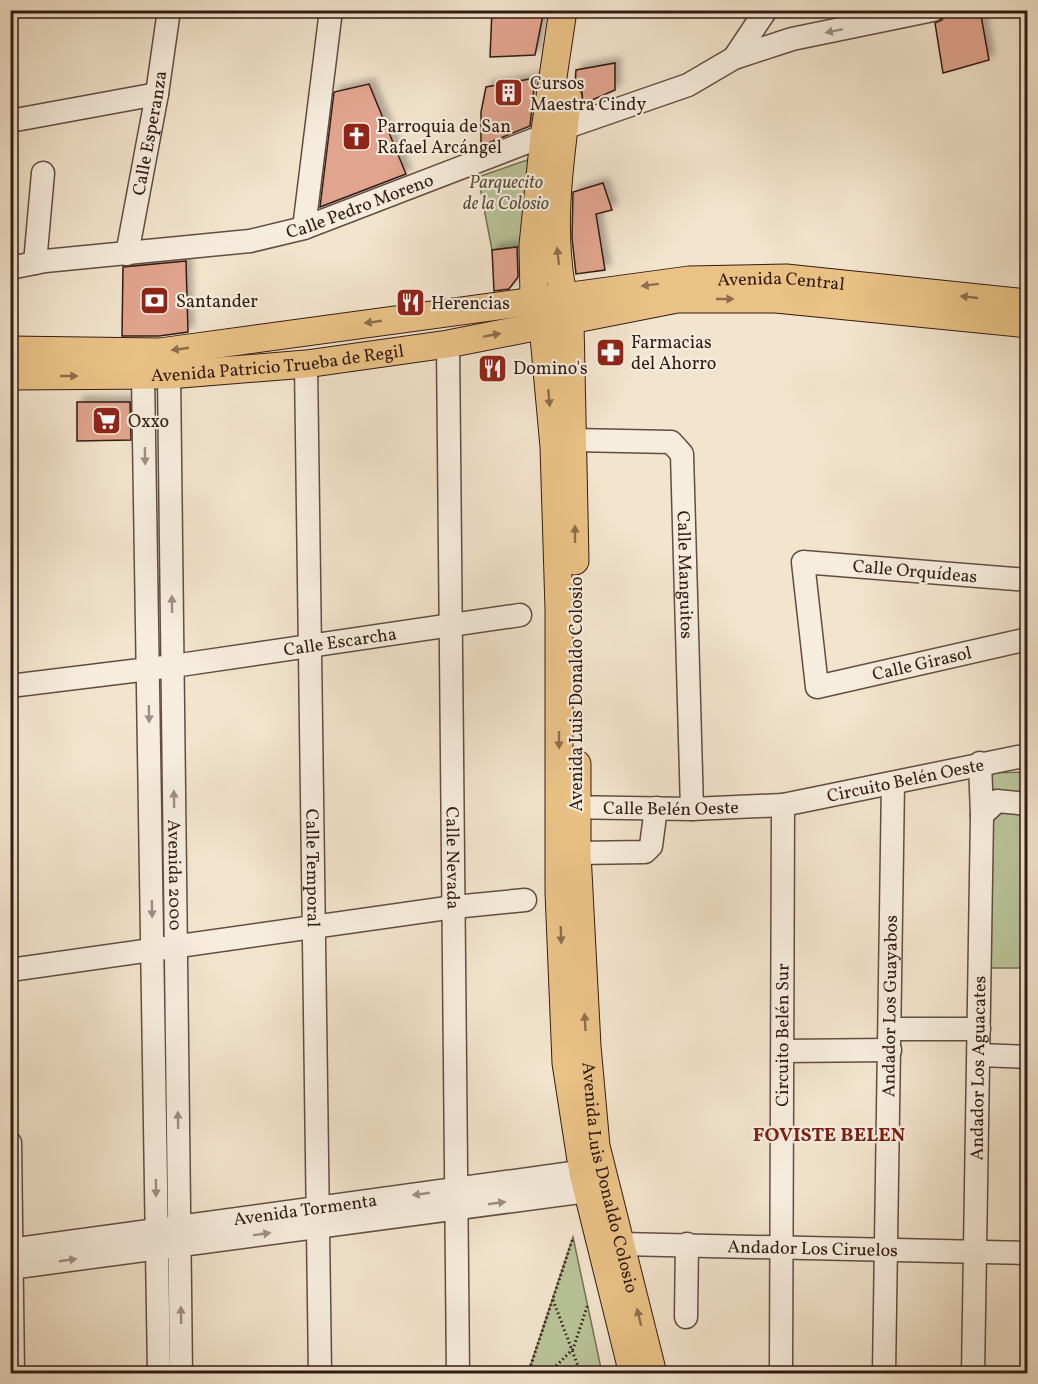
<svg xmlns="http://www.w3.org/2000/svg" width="1038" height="1384" font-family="Vollkorn,serif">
  <defs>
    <filter id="shadow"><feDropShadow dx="5.5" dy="-5.5" stdDeviation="3" flood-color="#0004"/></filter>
  </defs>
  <rect width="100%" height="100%" fill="#f3e4cd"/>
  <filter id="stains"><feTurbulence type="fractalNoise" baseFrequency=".00333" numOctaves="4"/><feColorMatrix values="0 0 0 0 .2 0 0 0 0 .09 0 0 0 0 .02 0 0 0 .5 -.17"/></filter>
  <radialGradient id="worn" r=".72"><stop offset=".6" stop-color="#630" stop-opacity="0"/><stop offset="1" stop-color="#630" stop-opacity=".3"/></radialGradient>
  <path fill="#b9c499" stroke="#767056" stroke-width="1.5" d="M530,159L524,246L492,250L478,177Z
    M1027,772V968H980L981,773Z
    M573,1237L602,1373H528Z"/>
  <path fill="#e1a48e" stroke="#321b13" stroke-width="1.5" filter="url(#shadow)" d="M492,10H544L535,55L490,57Z
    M958,10H980L989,60L943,73L935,23L942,20L946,12Z
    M615,63V90L583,104L582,92L575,84L576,70Z
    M535,78L530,126L481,146V112L486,87Z
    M369,84L406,174L320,207L334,92Z
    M603,183L612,210L596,214L605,270L576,274L572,238L573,192Z
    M517,247L518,277L509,289L494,291L492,250Z
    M186,261L188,332L159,336H122L123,267Z
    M77,402H130L131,440L77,441Z"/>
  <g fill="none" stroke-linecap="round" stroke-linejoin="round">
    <defs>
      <g id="minor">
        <path d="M734,58L766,10"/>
        <path d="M10,121L157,94"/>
        <path d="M304,228L331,10"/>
        <path id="s1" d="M127,254L157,94L169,10"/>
        <path d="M35,263L43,173"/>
        <path id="s2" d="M10,268L45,261L250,241L304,228L564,128L688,85L734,58L792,39L933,10"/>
        <path id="s3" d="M448,344L458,1374"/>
        <path id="s4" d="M306,364L320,1374"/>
        <path id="s5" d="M169,375L181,1374"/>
        <path d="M143,376L159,1374"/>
        <path id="s6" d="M574,440L671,442L682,454L692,809"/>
        <path id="s7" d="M1028,580L803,562L817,687L1028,639"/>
        <path id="s8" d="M10,686L173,666L520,615"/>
        <path id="s9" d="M560,807L692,809L783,805L1028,755"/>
        <path d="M982,815L997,801L1028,804"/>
        <path d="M577,853L645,852L651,846L656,808"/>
        <path d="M10,970L454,907L525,900"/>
        <path d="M890,1029H979"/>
        <path d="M783,1051L890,1050"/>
        <path d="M979,1055L1028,1057"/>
        <path d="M10,1143L13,1374"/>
        <path id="s10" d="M605,1247L621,1244L1028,1253"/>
        <path id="s11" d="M10,1250L601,1169"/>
        <path d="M10,1268L587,1191"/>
        <path d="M686,1317L687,1244"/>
        <path id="s12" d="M781,1374L783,805"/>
        <path id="s13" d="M884,1374L893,783"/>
        <path id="s14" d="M973,1374L982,815L980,763"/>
      </g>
      <g id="major">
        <path d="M563,10L544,137L533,245L534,299L543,326L554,447L559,609V892L566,1063L583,1173L633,1374"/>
        <path d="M568,98C558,170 547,251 570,322L575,561"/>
        <path id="s15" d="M10,350L160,352L689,280L786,278L1028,303"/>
        <path id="s16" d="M10,376L169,375L306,364L448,344L677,299H776L1028,324"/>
        <path id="s17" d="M577,764V853L587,1046L596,1146L653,1374"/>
      </g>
    </defs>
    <use href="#minor" stroke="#624d42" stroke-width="25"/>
    <use href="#major" stroke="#321b13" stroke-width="29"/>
    <path stroke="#321b13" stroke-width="3" stroke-dasharray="1.5 3" stroke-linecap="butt" d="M553,1300L581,1374
      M528,1374L573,1238
      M554,1374V1368L573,1349L588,1304"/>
    <use href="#minor" stroke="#f7edde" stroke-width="22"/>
    <use href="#major" stroke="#eac286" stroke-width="27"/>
  </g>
  <defs><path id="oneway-solid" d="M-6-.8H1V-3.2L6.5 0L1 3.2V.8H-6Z" transform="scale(1.5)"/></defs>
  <g fill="#9e8e83">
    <use href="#oneway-solid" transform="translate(834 31) rotate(168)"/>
    <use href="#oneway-solid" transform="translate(145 456) rotate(89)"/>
    <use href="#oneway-solid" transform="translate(172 604) rotate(-91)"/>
    <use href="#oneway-solid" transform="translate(149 714) rotate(89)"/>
    <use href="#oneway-solid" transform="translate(174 799) rotate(-91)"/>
    <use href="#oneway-solid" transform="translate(152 909) rotate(89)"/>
    <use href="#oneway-solid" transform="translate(178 1120) rotate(-91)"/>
    <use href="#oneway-solid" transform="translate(156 1188) rotate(89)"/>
    <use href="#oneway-solid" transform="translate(421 1194) rotate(172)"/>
    <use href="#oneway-solid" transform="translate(497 1203) rotate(-8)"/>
    <use href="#oneway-solid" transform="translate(262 1234) rotate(-8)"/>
    <use href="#oneway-solid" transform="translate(68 1260) rotate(-8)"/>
    <use href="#oneway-solid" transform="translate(181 1315) rotate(-91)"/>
  </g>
  <g fill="#8e6e4c">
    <use href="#oneway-solid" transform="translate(558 256) rotate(-96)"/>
    <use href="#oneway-solid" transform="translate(650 285) rotate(173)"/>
    <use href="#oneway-solid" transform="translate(969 297) rotate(-174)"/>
    <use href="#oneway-solid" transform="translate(725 299)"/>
    <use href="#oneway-solid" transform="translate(373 322) rotate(172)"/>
    <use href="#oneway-solid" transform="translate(492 335) rotate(-10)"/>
    <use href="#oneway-solid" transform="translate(180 349) rotate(172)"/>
    <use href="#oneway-solid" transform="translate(69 376)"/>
    <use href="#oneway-solid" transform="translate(549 398) rotate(85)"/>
    <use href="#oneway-solid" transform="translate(575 534) rotate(-90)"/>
    <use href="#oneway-solid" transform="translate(559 740) rotate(90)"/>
    <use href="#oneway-solid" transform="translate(561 935) rotate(88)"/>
    <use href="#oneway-solid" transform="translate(585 1022) rotate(-93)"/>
    <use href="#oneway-solid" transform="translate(639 1317) rotate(-104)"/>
  </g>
  <defs>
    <symbol id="building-square" viewBox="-11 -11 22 22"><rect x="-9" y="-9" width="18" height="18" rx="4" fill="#8f2418" stroke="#f7edde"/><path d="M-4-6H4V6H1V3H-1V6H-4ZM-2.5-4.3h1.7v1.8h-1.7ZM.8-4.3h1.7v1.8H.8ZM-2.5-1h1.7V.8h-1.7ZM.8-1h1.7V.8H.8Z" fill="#fff"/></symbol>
    <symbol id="church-square" viewBox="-11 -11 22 22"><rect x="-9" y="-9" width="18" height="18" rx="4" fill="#8f2418" stroke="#f7edde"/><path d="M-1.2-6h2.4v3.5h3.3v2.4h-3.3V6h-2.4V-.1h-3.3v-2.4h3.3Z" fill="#fff"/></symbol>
    <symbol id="bank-square" viewBox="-11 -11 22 22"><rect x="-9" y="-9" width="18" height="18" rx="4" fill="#8f2418" stroke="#f7edde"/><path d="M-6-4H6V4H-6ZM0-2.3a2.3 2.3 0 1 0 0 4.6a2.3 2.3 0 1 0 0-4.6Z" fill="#fff"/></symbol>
    <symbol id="restaurant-square" viewBox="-11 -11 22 22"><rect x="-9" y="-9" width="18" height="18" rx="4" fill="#8f2418" stroke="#f7edde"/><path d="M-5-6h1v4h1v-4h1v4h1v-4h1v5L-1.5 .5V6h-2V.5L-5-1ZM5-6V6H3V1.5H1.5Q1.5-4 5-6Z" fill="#fff"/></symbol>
    <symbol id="pharmacy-square" viewBox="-11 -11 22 22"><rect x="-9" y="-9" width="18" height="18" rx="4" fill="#8f2418" stroke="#f7edde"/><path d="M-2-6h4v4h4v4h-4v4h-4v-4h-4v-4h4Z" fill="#fff"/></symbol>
    <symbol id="supermarket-square" viewBox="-11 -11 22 22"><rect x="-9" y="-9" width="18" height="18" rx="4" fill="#8f2418" stroke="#f7edde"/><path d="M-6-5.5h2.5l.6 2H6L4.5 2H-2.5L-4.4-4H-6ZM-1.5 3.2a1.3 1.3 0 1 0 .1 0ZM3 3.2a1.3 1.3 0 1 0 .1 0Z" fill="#fff"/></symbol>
  </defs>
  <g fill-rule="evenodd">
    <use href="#building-square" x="492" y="76" width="33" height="33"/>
    <use href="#church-square" x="340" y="120" width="33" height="33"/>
    <use href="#bank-square" x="138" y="284" width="33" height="33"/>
    <use href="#restaurant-square" x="394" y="286" width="33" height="33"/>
    <use href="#pharmacy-square" x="594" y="336" width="33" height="33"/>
    <use href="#restaurant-square" x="476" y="352" width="33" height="33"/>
    <use href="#supermarket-square" x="90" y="404" width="33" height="33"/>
  </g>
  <g text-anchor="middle" stroke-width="4.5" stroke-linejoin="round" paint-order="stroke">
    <g font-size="18" fill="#321b13" stroke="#f7edde" text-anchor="start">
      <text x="530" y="89">Cursos<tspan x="530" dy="21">Maestra Cindy</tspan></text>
      <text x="377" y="132">Parroquia de San<tspan x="377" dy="21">Rafael Arcángel</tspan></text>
      <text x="176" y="307">Santander</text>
      <text x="431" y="309">Herencias</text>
      <text x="631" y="348">Farmacias<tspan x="631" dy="21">del Ahorro</tspan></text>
      <text x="513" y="374">Domino's</text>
      <text x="128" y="427">Oxxo</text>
    </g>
    <g font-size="18" fill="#321b13" stroke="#f7edde">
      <text dy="6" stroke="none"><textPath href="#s1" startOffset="123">Calle Esperanza</textPath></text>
      <text dy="6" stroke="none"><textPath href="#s2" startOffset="357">Calle Pedro Moreno</textPath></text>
      <text dy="6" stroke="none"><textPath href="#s15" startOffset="776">Avenida Central</textPath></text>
      <text dy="6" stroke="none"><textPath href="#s16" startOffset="268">Avenida Patricio Trueba de Regil</textPath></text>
      <text transform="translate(915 571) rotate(5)" y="6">Calle Orquídeas</text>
      <text dy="6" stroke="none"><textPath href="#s6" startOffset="234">Calle Manguitos</textPath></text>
      <text dy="6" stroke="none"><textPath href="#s8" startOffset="333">Calle Escarcha</textPath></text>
      <text dy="6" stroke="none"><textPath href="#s7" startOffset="459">Calle Girasol</textPath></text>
      <text transform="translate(576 694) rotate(-90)" y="6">Avenida Luis Donaldo Colosio</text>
      <text dy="6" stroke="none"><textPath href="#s9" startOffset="348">Circuito Belén Oeste</textPath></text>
      <text dy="6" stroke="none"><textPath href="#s9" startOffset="111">Calle Belén Oeste</textPath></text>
      <text dy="6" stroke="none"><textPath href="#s3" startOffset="514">Calle Nevada</textPath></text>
      <text dy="6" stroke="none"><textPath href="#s4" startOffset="504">Calle Temporal</textPath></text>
      <text dy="6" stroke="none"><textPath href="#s5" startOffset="500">Avenida 2000</textPath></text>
      <text dy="6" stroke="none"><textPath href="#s13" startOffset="368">Andador Los Guayabos</textPath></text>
      <text dy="6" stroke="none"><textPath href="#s12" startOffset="339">Circuito Belén Sur</textPath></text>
      <text dy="6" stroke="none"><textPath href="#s14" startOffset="306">Andador Los Aguacates</textPath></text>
      <text dy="6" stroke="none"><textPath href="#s17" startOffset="416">Avenida Luis Donaldo Colosio</textPath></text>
      <text dy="6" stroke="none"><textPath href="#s11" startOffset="298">Avenida Tormenta</textPath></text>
      <text dy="6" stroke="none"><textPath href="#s10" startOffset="208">Andador Los Ciruelos</textPath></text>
    </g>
    <g font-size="18" font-style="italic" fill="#5a4e3b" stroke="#f7edde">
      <text x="506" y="188">Parquecito<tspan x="506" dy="21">de la Colosio</tspan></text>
    </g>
    <g font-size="20" font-weight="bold" fill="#7a1f14" stroke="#f7edde">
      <text x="829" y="1141">FOVISTE BELEN</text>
    </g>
  </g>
  <rect width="1038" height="1384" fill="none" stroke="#f3e4cd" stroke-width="36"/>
  <rect x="12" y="12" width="1014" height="1360" fill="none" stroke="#321b13" stroke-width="3"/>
  <rect x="18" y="18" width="1002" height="1348" fill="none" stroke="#321b13" stroke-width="1.5"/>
  <rect width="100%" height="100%" filter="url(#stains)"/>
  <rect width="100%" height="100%" fill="url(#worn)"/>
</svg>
